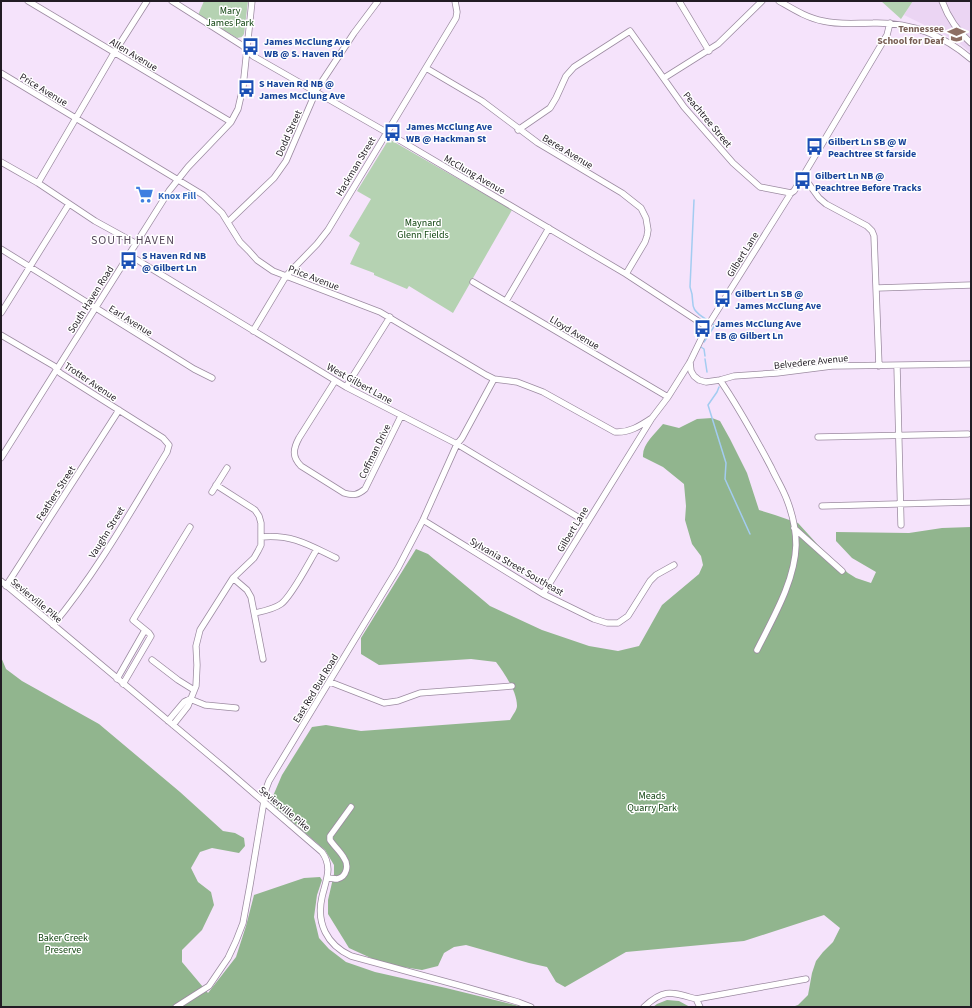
<svg xmlns="http://www.w3.org/2000/svg" width="972" height="1008" font-family="'Source Sans 3',sans-serif">
  <rect width="100%" height="100%" fill="#f5e3fb"/>
  <path fill="#ebd5f3" d="M913,1H971V53L957,41L904,15Z"/>
  <path fill="#b5d2b2" d="M204,1H248L244,34L242,37L237,38L198,15Z
    M881,1H913L901,19Z
    M389,139L512,210L453,313L409,286L407,289L374,275V273L350,264L360,243L349,236L371,199L357,191Z"/>
  <path fill="#91b58e" d="M712,418L720,421L730,439L747,473L759,510L775,515L798,523L818,545L848,573L856,578L871,583L876,572L852,558L836,541V532L909,533L942,528L971,527V1007H792L798,1005L808,995L812,973L816,961L823,952L833,942L840,928L824,915L744,941L626,952L565,987L556,982L547,967L529,963L466,945L454,947L444,953L438,966L422,970L384,964L349,948L328,914V900L334,874V865L325,850L270,803L282,775L312,727L326,725L361,731L510,720C512,716 517,710 517,706C517,691 504,673 496,662L471,659L379,665L361,654V638L416,549L428,554L490,606L542,630L589,646L618,651L639,646L662,605L699,574L703,565L701,556L692,544L685,520L686,506L684,484L663,467L643,457C642,444 655,434 663,424L679,428L697,419Z
    M1,657L6,669L22,681L99,724L180,792L223,831L235,833L244,838L245,846L239,853L212,848L200,852L191,868L198,882L211,892L214,905L202,930L182,950V962L208,993L236,957L246,926L254,895L304,878L320,877L322,880L317,895L314,917L319,938L329,949L346,962L375,972L446,988L523,1007H1Z
    M667,1000L679,1001L690,1007H653L657,1004Z"/>
  <g fill="none" stroke-linecap="round" stroke-linejoin="round">
    <path stroke="#a3ccf1" stroke-width="1.5" d="M694,200L690,287C697,305 685,306 707,320
      M704,342L715,325L713,324
      M701,347L704,349L705,356
      M705,359L707,372
      M719,387L717,392L708,405L726,463L725,479L750,534"/>
    <defs>
      <path id="minor" d="M28,1L231,122
        M172,1L243,46L253,56L386,132L626,274L707,327
        M679,1L709,51
        M779,1C793,9 807,18 823,21C839,25 857,23 873,23C911,22 942,34 971,59
        M942,1C948,17 958,32 971,43
        M426,68L482,101L538,143L622,193L641,208L646,218L648,230L647,236L645,242L626,274
        M1,73L203,195L222,213L240,242L249,251L257,260L273,271L380,312L486,375L494,379L517,382L543,392L615,432C629,433 640,426 652,418
        M664,78L718,44L762,1
        M518,130L550,108L556,98L566,76L574,67L630,31L684,107L733,163L760,187L791,193
        M1,162L38,183L95,221L135,243
        M803,176L819,198L826,204L867,226L872,231L874,236L879,366
        M38,183L114,53L147,1
        M228,222L274,178L286,161L317,89L354,33L378,1
        M1,249L170,354L194,369L212,378
        M129,255L346,387L457,444L586,522
        M473,282L668,397
        M877,288L971,285
        M506,301L549,228
        M1,313L69,204
        M253,331L286,276L317,244L328,230L456,18L457,12L455,1
        M1,335L54,366L60,373L163,438L169,445L167,452C131,511 97,572 53,625
        M690,362L691,371L694,376L699,380L706,382L720,380L734,376L777,373L832,366L971,364
        M897,366L901,525
        M720,380C739,408 755,437 771,467C776,478 783,489 787,500C792,513 796,530 796,545C795,581 773,618 757,650
        M335,381L299,438C293,449 292,457 301,466L344,493C353,496 358,495 365,489L401,416
        M346,387L390,317
        M818,437L968,434
        M1,458L169,191L188,167L231,122L238,109L243,87L252,1
        M212,492L227,468
        M822,506L971,502
        M423,520L543,594L594,619L607,623H618L628,616L650,581L656,575L674,565
        M794,528L842,571
        M261,537C292,534 309,545 336,558
        M233,578L247,590L251,597L263,659
        M1,581L227,770L322,852C333,867 326,880 322,897C316,923 327,945 351,956L465,987L518,1002L531,1007
        M6,586L119,410
        M543,594L652,418L668,397L690,362L707,327L791,193L794,191L887,35L890,23
        M255,613C264,611 274,609 281,604C292,596 309,562 317,549
        M152,660L178,680L194,690
        M117,679L145,630
        M330,682L384,703L398,701L420,693L512,686
        M123,684L151,636L149,633L133,620L190,527
        M190,699L205,705L236,708
        M168,721L184,702L190,699
        M173,725L188,706L196,686L197,665L196,646L200,630L233,578L254,558L258,551L261,545V523L259,516L255,510L216,485
        M328,878C331,878 334,879 337,879C347,877 349,865 344,858C341,852 334,846 330,840V836L351,807
        M696,999L806,979
        M176,1007L209,986L228,958L236,941L243,923L250,885L266,789L269,781L398,568L423,520L457,444L462,438L494,379
        M644,1007C664,988 671,992 696,999L700,1007"/>
    </defs>
    <use href="#minor" stroke="#9c8ba1" stroke-width="7"/>
    <use href="#minor" stroke="#fff" stroke-width="5.5"/>
  </g>
  <defs>
    <symbol id="school-bare" viewBox="-9 -9 18 18"><path d="M0-5L7-2L0 1L-7-2ZM-4 1L0 2.5L4 1V4Q0 6-4 4Z" fill="#8d6e63" stroke="#fff" stroke-width="2.5" paint-order="stroke"/></symbol>
    <symbol id="bus-bare" viewBox="-9 -9 18 18"><path d="M-5-6H5V4H4V6H2V4H-2V6H-4V4H-5ZM-3.5-4V0h7V-4ZM-3.5 1.2v1.5H-2V1.2ZM2 1.2v1.5H3.5V1.2Z" fill="#1a4fb4" stroke="#fff" stroke-width="2.5" paint-order="stroke"/></symbol>
    <symbol id="supermarket-bare" viewBox="-9 -9 18 18"><path d="M-6-5.5h2.5l.6 2H6L4.5 2H-2.5L-4.4-4H-6ZM-1.5 3.2a1.3 1.3 0 1 0 .1 0ZM3 3.2a1.3 1.3 0 1 0 .1 0Z" fill="#3f7fe0" stroke="#fff" stroke-width="2.5" paint-order="stroke"/></symbol>
  </defs>
  <g fill-rule="evenodd">
    <use href="#school-bare" x="944" y="22" width="25" height="25"/>
    <use href="#bus-bare" x="238" y="34" width="25" height="25"/>
    <use href="#bus-bare" x="234" y="76" width="25" height="25"/>
    <use href="#bus-bare" x="380" y="120" width="25" height="25"/>
    <use href="#bus-bare" x="802" y="134" width="25" height="25"/>
    <use href="#bus-bare" x="790" y="168" width="25" height="25"/>
    <use href="#supermarket-bare" x="132" y="182" width="25" height="25"/>
    <use href="#bus-bare" x="116" y="248" width="25" height="25"/>
    <use href="#bus-bare" x="710" y="286" width="25" height="25"/>
    <use href="#bus-bare" x="690" y="316" width="25" height="25"/>
  </g>
  <g text-anchor="middle" stroke-width="3" stroke-linejoin="round" paint-order="stroke">
    <g font-size="10" fill="#0f430e" stroke="#fff">
      <text x="230" y="14">Mary<tspan x="230" dy="12">James Park</tspan></text>
      <text x="423" y="226">Maynard<tspan x="423" dy="12">Glenn Fields</tspan></text>
      <text x="652" y="799">Meads<tspan x="652" dy="12">Quarry Park</tspan></text>
      <text x="63" y="941">Baker Creek<tspan x="63" dy="12">Preserve</tspan></text>
    </g>
    <g font-size="10" font-weight="bold" fill="#785e54" stroke="#fff" text-anchor="end">
      <text x="944" y="32">Tennessee<tspan x="944" dy="12">School for Deaf</tspan></text>
    </g>
    <g font-size="10" font-weight="bold" fill="#164399" stroke="#fff" text-anchor="start">
      <text x="264" y="45">James McClung Ave<tspan x="264" dy="12">WB @ S. Haven Rd</tspan></text>
      <text x="259" y="87">S Haven Rd NB @<tspan x="259" dy="12">James McClung Ave</tspan></text>
      <text x="406" y="130">James McClung Ave<tspan x="406" dy="12">WB @ Hackman St</tspan></text>
      <text x="828" y="145">Gilbert Ln SB @ W<tspan x="828" dy="12">Peachtree St farside</tspan></text>
      <text x="815" y="179">Gilbert Ln NB @<tspan x="815" dy="12">Peachtree Before Tracks</tspan></text>
      <text x="142" y="259">S Haven Rd NB<tspan x="142" dy="12">@ Gilbert Ln</tspan></text>
      <text x="735" y="297">Gilbert Ln SB @<tspan x="735" dy="12">James McClung Ave</tspan></text>
      <text x="715" y="327">James McClung Ave<tspan x="715" dy="12">EB @ Gilbert Ln</tspan></text>
    </g>
    <g font-size="10" fill="#221c24" stroke="#fff">
      <text transform="translate(134 54) rotate(31)" y="4">Allen Avenue</text>
      <text transform="translate(44 89) rotate(31)" y="4">Price Avenue</text>
      <text transform="translate(708 119) rotate(50)" y="4">Peachtree Street</text>
      <text transform="translate(288 133) rotate(-66)" y="4">Dodd Street</text>
      <text transform="translate(568 151) rotate(31)" y="4">Berea Avenue</text>
      <text transform="translate(355 166) rotate(-59)" y="4">Hackman Street</text>
      <text transform="translate(475 174) rotate(30)" y="4">McClung Avenue</text>
      <text transform="translate(742 254) rotate(-58)" y="4">Gilbert Lane</text>
      <text transform="translate(314 277) rotate(21)" y="4">Price Avenue</text>
      <text transform="translate(90 299) rotate(-58)" y="4">South Haven Road</text>
      <text transform="translate(131 320) rotate(32)" y="4">Earl Avenue</text>
      <text transform="translate(575 332) rotate(31)" y="4">Lloyd Avenue</text>
      <text transform="translate(811 361) rotate(-6)" y="4">Belvedere Avenue</text>
      <text transform="translate(91 381) rotate(34)" y="4">Trotter Avenue</text>
      <text transform="translate(360 383) rotate(29)" y="4">West Gilbert Lane</text>
      <text transform="translate(374 451) rotate(-64)" y="4">Coffman Drive</text>
      <text transform="translate(55 493) rotate(-57)" y="4">Feathers Street</text>
      <text transform="translate(572 529) rotate(-59)" y="4">Gilbert Lane</text>
      <text transform="translate(106 532) rotate(-58)" y="4">Vaughn Street</text>
      <text transform="translate(517 566) rotate(30)" y="4">Sylvania Street Southeast</text>
      <text transform="translate(37 600) rotate(40)" y="4">Sevierville Pike</text>
      <text transform="translate(315 688) rotate(-59)" y="4">East Red Bud Road</text>
      <text transform="translate(285 808) rotate(40)" y="4">Sevierville Pike</text>
    </g>
    <g font-size="10" font-weight="bold" fill="#366cbe" stroke="#fff" text-anchor="start">
      <text x="158" y="199">Knox Fill</text>
    </g>
    <g font-size="12" letter-spacing="1" fill="#56485b" stroke="#fff">
      <text x="133" y="244">SOUTH HAVEN</text>
    </g>
  </g>
  <rect width="972" height="1008" fill="none" stroke="#221c24" stroke-width="4"/>
</svg>
